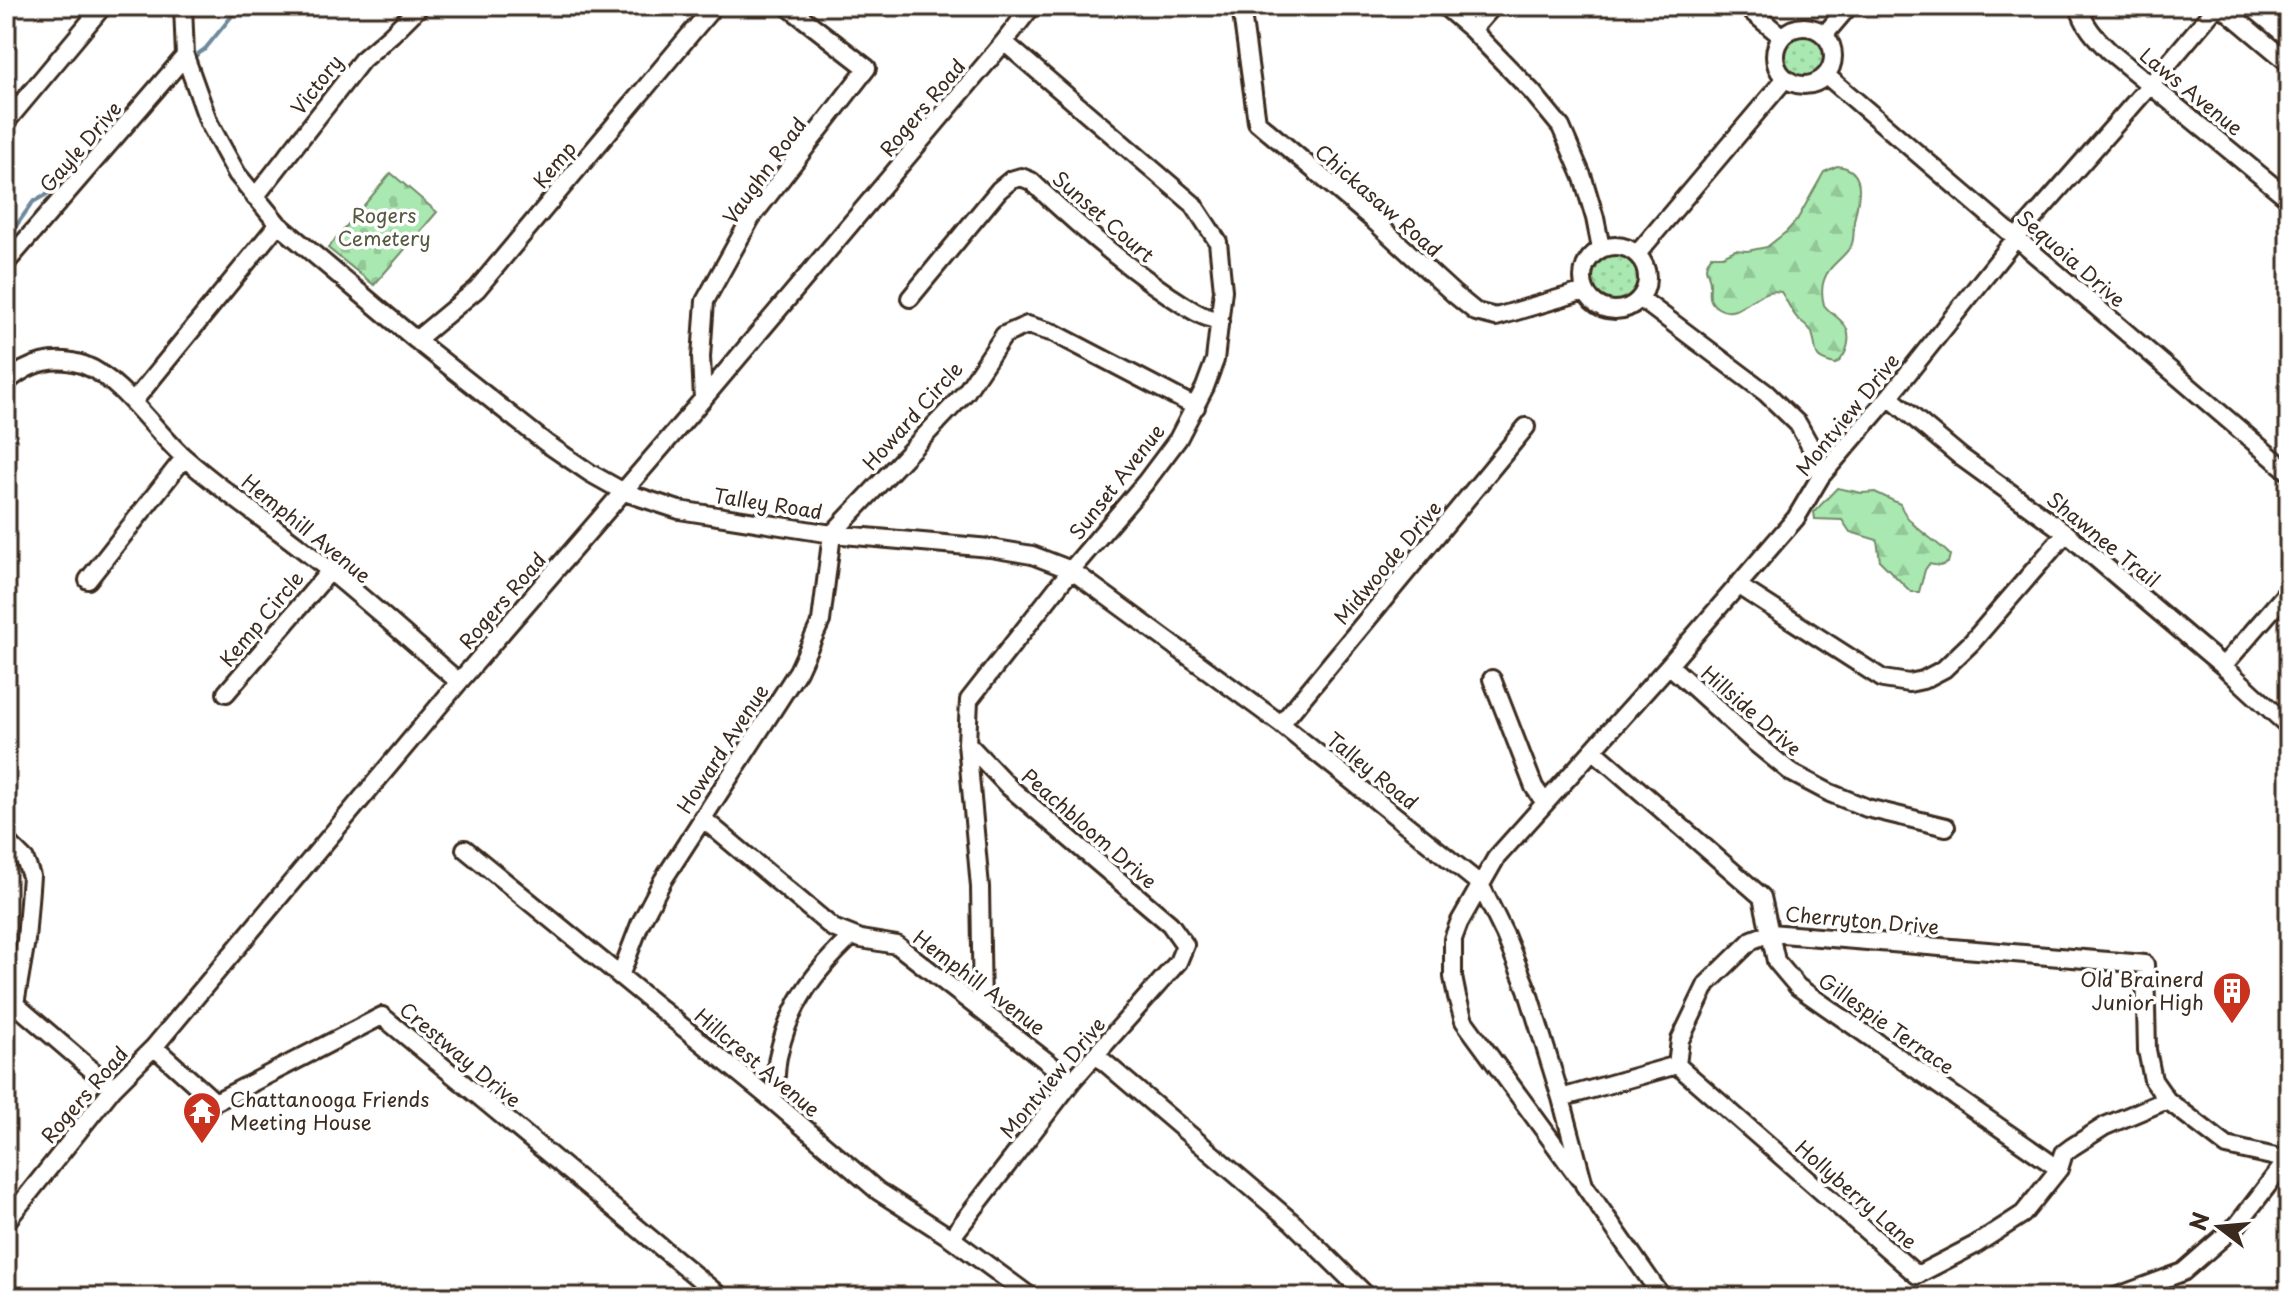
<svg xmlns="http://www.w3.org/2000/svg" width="2295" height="1303" font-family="'Playpen Sans',sans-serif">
  <defs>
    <pattern id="grass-dots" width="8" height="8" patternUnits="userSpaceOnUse" patternTransform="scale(2)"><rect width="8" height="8" fill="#a9e8b0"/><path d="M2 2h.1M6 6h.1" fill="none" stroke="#92c797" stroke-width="1.8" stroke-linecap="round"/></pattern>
    <pattern id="forest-firs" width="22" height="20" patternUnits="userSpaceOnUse" patternTransform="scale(2)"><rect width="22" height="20" fill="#a9e8b0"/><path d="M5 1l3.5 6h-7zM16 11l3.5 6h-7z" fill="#92c797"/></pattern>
    <pattern id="cemetery-stones" width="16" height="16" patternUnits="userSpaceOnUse" patternTransform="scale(2)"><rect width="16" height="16" fill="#a9e8b0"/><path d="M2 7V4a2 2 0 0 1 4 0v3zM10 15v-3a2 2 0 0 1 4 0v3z" fill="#92c797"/></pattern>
  </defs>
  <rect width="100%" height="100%" fill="#fff"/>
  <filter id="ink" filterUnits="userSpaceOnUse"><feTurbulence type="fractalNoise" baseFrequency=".0125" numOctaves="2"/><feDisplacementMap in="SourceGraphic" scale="16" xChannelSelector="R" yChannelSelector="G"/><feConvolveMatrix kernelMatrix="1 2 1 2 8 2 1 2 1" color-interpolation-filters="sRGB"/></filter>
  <g filter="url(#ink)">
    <path fill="url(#grass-dots)" stroke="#728967" stroke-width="2" d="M1809,33C1860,48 1800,107 1786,68C1779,51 1791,34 1809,33Z
      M1592 279a24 24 0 1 1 48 0a24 24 0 1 1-48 0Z"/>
    <path fill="url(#forest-firs)" stroke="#728967" stroke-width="2" d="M1837,166C1869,169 1858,201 1854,221C1853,230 1855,238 1851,246C1844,258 1828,266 1824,280C1821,288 1822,297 1824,305C1829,312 1837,316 1843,323C1853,335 1848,355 1836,364C1809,359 1819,352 1812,333C1809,326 1803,323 1798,319C1791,312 1787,300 1781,292C1757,285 1740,322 1718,308C1709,302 1709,296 1710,286C1711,279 1707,274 1706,268C1706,263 1709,260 1711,256H1723L1735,250L1747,251L1767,247L1786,232L1797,220L1824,172Z
      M1837,488L1862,493L1875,492L1900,504C1909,528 1933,537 1950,555L1948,563L1940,566L1929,564L1925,570L1919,592H1911L1880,561L1877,540L1850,532L1842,520L1815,519L1814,512Z"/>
    <path fill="url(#cemetery-stones)" stroke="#728967" stroke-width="2" d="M391,173L437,212L374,285L328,248Z"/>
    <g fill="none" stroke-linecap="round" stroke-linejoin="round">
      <path stroke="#6e8a9c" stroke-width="4" d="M191,59L205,49L240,6
        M6,240L33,202L63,185"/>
      <defs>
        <path id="minor" d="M183,6L185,56L209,123L237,174L278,224L416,340L546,443L590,473L624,492L679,510L832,534L990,548L1032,555L1071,570L1281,724L1480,884L1505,935L1527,989L1561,1098L1584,1185L1662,1297
          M1241,6L1257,122L1372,219L1455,295L1476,312L1496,317L1585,291
          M1444,6L1472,30L1533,93L1561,127L1583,178L1595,218L1601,248
          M1745,6L1781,36
          M2079,6C2083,25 2096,38 2109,51L2289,199
          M2221,6L2289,63
          M1775 56a29 29 0 1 1 58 0a29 29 0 1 1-58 0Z
          M1472,30L1493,6
          M1825,34L1849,6
          M1827,76L2289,472
          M6,122L103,6
          M255,197L362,60L392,34L420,6
          M1583 278a32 32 0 1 1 64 0a32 32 0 1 1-64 0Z
          M1637,254L1785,79
          M6,263L185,56
          M910,298L999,190L1011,180L1021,177L1031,181C1075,223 1120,262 1170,296C1185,306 1202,318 1220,321
          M1641,299L1766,393L1798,424L1813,451L1821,476
          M416,340L477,289L714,6
          M6,383C28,363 55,355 84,365C122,379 156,434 186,459C232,499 283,532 330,571C374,607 416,645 459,682
          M1889,397L1961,457L2066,533L2223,666L2285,723
          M703,399L701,357L705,301L751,218L867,68L787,6
          M133,402L278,224
          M88,580L184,458
          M1737,585L1883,679L1909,683L1923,680L1944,669L1972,642L2066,533
          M1669,665L1754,742L1792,773L1830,793L1867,808L1946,827
          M2223,666L2289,590
          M1492,679L1534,787L1545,803
          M226,693L330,571
          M1281,724L1526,427
          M1593,750L1762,897L1776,961L1798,987L2059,1169
          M702,818L833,928L861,939L897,945L1072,1081
          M6,841L25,860L31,876L26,940L15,1004
          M465,849L772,1100L878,1191L951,1238L1031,1297
          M620,976L640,924L663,880L798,671L821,621L832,534L966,392L1004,335L1027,325L1054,333L1196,407
          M6,1004H15L113,1088
          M982,1009L980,887L967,743L969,700L1071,570L1145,483L1178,439L1205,387L1215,360L1223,290L1218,242L1193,204L1004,42
          M154,1047L215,1102L382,1016L721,1297
          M1096,1055L1292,1222L1368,1297
          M1677,1065L1917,1275L1975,1245L2023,1214L2059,1169L2064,1153L2072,1147L2105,1126L2167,1100
          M1561,1098L1677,1065L1680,1040L1707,984L1752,940L1770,933L2145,964L2147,1050L2153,1080L2167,1100L2227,1146L2289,1160
          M772,1100C777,1085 775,1072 778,1057C789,1005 814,972 852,936
          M1579,1178L1464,1021L1457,997L1453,977V939L1459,923L1496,858L1669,665L1796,518L1821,476L1889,397L2016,238L2151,84L2217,6
          M6,1222L113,1088L154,1047L459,682L703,399L1004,42L1032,6
          M951,1238L1072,1081L1178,962L1185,945L1170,924L1009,787L967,743
          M2115,1297L2183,1272L2238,1224L2287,1160"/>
      </defs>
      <use href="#minor" stroke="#3b2a1e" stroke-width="22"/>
      <use href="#minor" stroke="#fff" stroke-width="16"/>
    </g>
  </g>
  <defs>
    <symbol id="building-pin" viewBox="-11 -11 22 30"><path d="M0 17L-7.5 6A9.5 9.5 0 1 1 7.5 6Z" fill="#c8321e" stroke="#fff"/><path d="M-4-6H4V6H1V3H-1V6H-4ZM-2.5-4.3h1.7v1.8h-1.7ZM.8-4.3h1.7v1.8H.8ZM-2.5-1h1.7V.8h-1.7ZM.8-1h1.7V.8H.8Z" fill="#fff"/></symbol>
    <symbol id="temple-pin" viewBox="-11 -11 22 30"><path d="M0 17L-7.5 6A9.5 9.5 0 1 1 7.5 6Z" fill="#c8321e" stroke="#fff"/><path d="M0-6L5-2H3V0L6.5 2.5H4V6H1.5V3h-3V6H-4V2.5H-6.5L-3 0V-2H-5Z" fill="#fff"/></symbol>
  </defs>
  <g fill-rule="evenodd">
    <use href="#building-pin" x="2210" y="969" width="44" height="60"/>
    <use href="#temple-pin" x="180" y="1089" width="44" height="60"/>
  </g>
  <g text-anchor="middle" stroke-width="7" stroke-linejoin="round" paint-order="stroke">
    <g font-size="20" fill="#3b2a1e" stroke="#fff">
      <text transform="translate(317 85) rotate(-52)" y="7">Victory</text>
      <text transform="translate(2191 92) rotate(39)" y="7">Laws Avenue</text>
      <text transform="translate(923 108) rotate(-50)" y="7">Rogers Road</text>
      <text transform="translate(81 147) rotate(-49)" y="7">Gayle Drive</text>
      <text transform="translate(555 165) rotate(-50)" y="7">Kemp</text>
      <text transform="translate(765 171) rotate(-54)" y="7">Vaughn Road</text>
      <text transform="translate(1378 201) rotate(41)" y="7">Chickasaw Road</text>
      <text transform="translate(1103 217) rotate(41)" y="7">Sunset Court</text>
      <text transform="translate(2071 259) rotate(41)" y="7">Sequoia Drive</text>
      <text transform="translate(1848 415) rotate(-51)" y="7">Montview Drive</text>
      <text transform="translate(913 416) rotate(-48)" y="7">Howard Circle</text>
      <text transform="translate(1117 482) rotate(-52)" y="7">Sunset Avenue</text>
      <text transform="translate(768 504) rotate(9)" y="7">Talley Road</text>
      <text transform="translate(306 529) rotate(39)" y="7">Hemphill Avenue</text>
      <text transform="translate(2103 540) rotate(39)" y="7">Shawnee Trail</text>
      <text transform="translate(1388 563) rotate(-50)" y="7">Midwoode Drive</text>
      <text transform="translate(503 601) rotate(-49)" y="7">Rogers Road</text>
      <text transform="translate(262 619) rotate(-50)" y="7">Kemp Circle</text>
      <text transform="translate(1751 711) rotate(41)" y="7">Hillside Drive</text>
      <text transform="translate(723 749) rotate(-57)" y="7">Howard Avenue</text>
      <text transform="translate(1372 771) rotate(39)" y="7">Talley Road</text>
      <text transform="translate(1089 829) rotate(41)" y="7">Peachbloom Drive</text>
      <text transform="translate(1862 921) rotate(5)" y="7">Cherryton Drive</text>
      <text transform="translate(979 983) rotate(37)" y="7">Hemphill Avenue</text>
      <text transform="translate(1886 1024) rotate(35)" y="7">Gillespie Terrace</text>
      <text transform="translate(460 1055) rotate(40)" y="7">Crestway Drive</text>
      <text transform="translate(757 1063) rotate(40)" y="7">Hillcrest Avenue</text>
      <text transform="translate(1053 1078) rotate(-50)" y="7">Montview Drive</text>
      <text transform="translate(85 1095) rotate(-49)" y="7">Rogers Road</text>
      <text transform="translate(1856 1195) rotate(41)" y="7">Hollyberry Lane</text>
    </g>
    <g font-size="20" fill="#565a42" stroke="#fff">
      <text x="384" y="223">Rogers<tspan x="384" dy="23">Cemetery</tspan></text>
    </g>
    <g font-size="20" fill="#3b2a1e" stroke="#fff" text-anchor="end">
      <text x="2204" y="987">Old Brainerd<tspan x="2204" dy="23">Junior High</tspan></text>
      <text x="230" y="1107" text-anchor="start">Chattanooga Friends<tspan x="230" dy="23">Meeting House</tspan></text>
    </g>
  </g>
  <rect width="2295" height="1303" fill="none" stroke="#fff" stroke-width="32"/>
  <rect x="16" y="16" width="2263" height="1271" fill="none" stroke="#3b2a1e" stroke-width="3" filter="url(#ink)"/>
  <g transform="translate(2219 1227) rotate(286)" stroke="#ffffff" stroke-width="6" paint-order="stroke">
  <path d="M0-6L14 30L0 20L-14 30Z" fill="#3b2a1e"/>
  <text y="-12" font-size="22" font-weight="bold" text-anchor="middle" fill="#3b2a1e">N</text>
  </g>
</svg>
